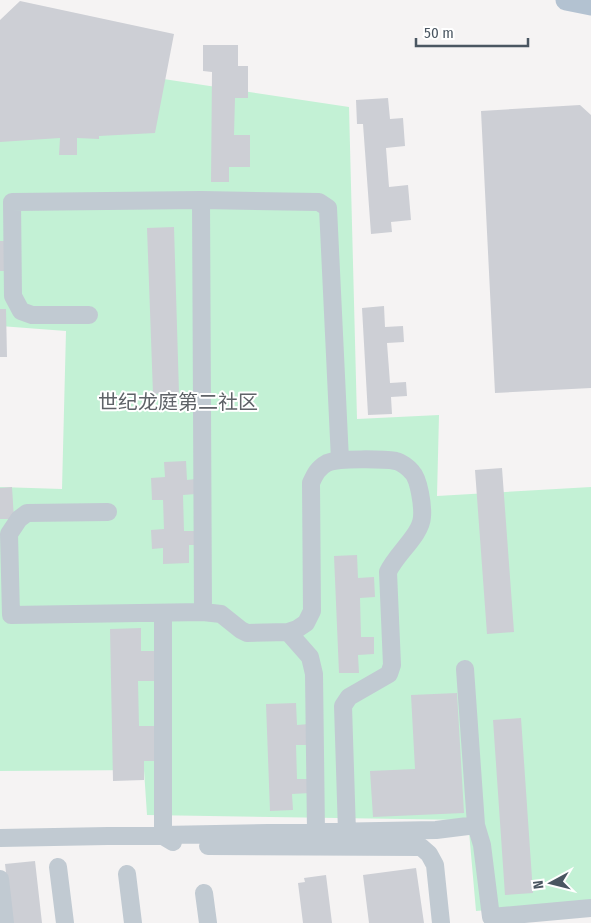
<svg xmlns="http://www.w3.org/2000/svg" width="591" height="923" font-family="'Fira Sans Condensed','Noto Sans SC',sans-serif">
  <rect width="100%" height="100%" fill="#f5f3f3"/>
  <path fill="#c3f1d5" d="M71,65L349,107L357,419L439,415L437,496L591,487V901L476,911L468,820L147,815L144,770L0,771V487L62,489L66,331L0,326V129Z"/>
  <path fill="#cdcfd5" d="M20,1L174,34L155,133L99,136V139L77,138V155H59L60,138L0,142V20Z
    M203,45H238V66H248V98H235L234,135H250V167H229V182H211L212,72L203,71Z
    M388,98L390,119L403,118L405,146L386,148L389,187L408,185L411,220L391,222L392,232L371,234L363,124H357L356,100Z
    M580,105L591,115V388L495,393L481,111Z
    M174,227L179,393L153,394L147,228Z
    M0,241H5L6,271H0Z
    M384,306L385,327L403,326L404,342L387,343L390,383L406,382L407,396L391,397L392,414L368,415L362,308Z
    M0,309H6L7,357H0Z
    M186,461L187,480L195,479L196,494L183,495L184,531H195L196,545H189V563L163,564V548L152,549L151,530L164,529L163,500H152L151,478L165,477L164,462Z
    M502,468L514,632L487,634L475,470Z
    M12,487L14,519H0V488Z
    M357,555L358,578L374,577L375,597L360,598L361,637H374V654L358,655L359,673H339L334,556Z
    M141,628V651H154L155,681H138L139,726H158V761H144V780L113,781L110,629Z
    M457,693L464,813L373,817L370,771L415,769L411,695Z
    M296,703L297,725L309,724L310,745H296L297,779H309L310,793L292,794L293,810L270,811L266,704Z
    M521,718L533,893L505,895L493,720Z
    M35,861L42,923H12L5,864Z
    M416,868L424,923H369L363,875Z
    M326,875L332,923H303L298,883L305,882L304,878Z"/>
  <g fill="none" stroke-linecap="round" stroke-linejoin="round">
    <path stroke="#c1cad2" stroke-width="18" d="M201,200L203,612
      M89,315H32L21,311L13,296L12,202L201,200L319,202L328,208L340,460
      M108,512L27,513L19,519L9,534L11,615L203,612L221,614L241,630L247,633L288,632L297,629L306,623L312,611L311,483C315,474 318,468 327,463C338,458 384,459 396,461C401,462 409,468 412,472C419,479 423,506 422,517C421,535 396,554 388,572L392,665L389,674L349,697L343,706L347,832
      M163,613V836L173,842
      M288,632L310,657L314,674L316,832
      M465,669L476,825
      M0,838L436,830L476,825L482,845L491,917L591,908
      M208,846L421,847L429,854L435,865L441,923
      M58,867L65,923
      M127,874L133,923
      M0,879L5,923
      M204,893L208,923"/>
    <path stroke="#b3c2d1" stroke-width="21" d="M566,0L591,5"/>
  </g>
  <g text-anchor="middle" stroke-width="4" stroke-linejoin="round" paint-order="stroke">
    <g font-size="20" fill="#5f6368" stroke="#fff">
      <text x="178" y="409">世纪龙庭第二社区</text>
    </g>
  </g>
  <g transform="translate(551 883) rotate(263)" stroke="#ffffff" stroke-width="4" paint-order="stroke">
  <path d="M0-4L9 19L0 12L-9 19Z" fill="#4a5661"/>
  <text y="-8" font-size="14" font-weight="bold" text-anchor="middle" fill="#4a5661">N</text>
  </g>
  <path d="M416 38v8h112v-8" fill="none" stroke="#4a5661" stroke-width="2.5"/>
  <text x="424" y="38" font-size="15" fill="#4a5661" stroke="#ffffff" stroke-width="4" paint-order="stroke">50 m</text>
</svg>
